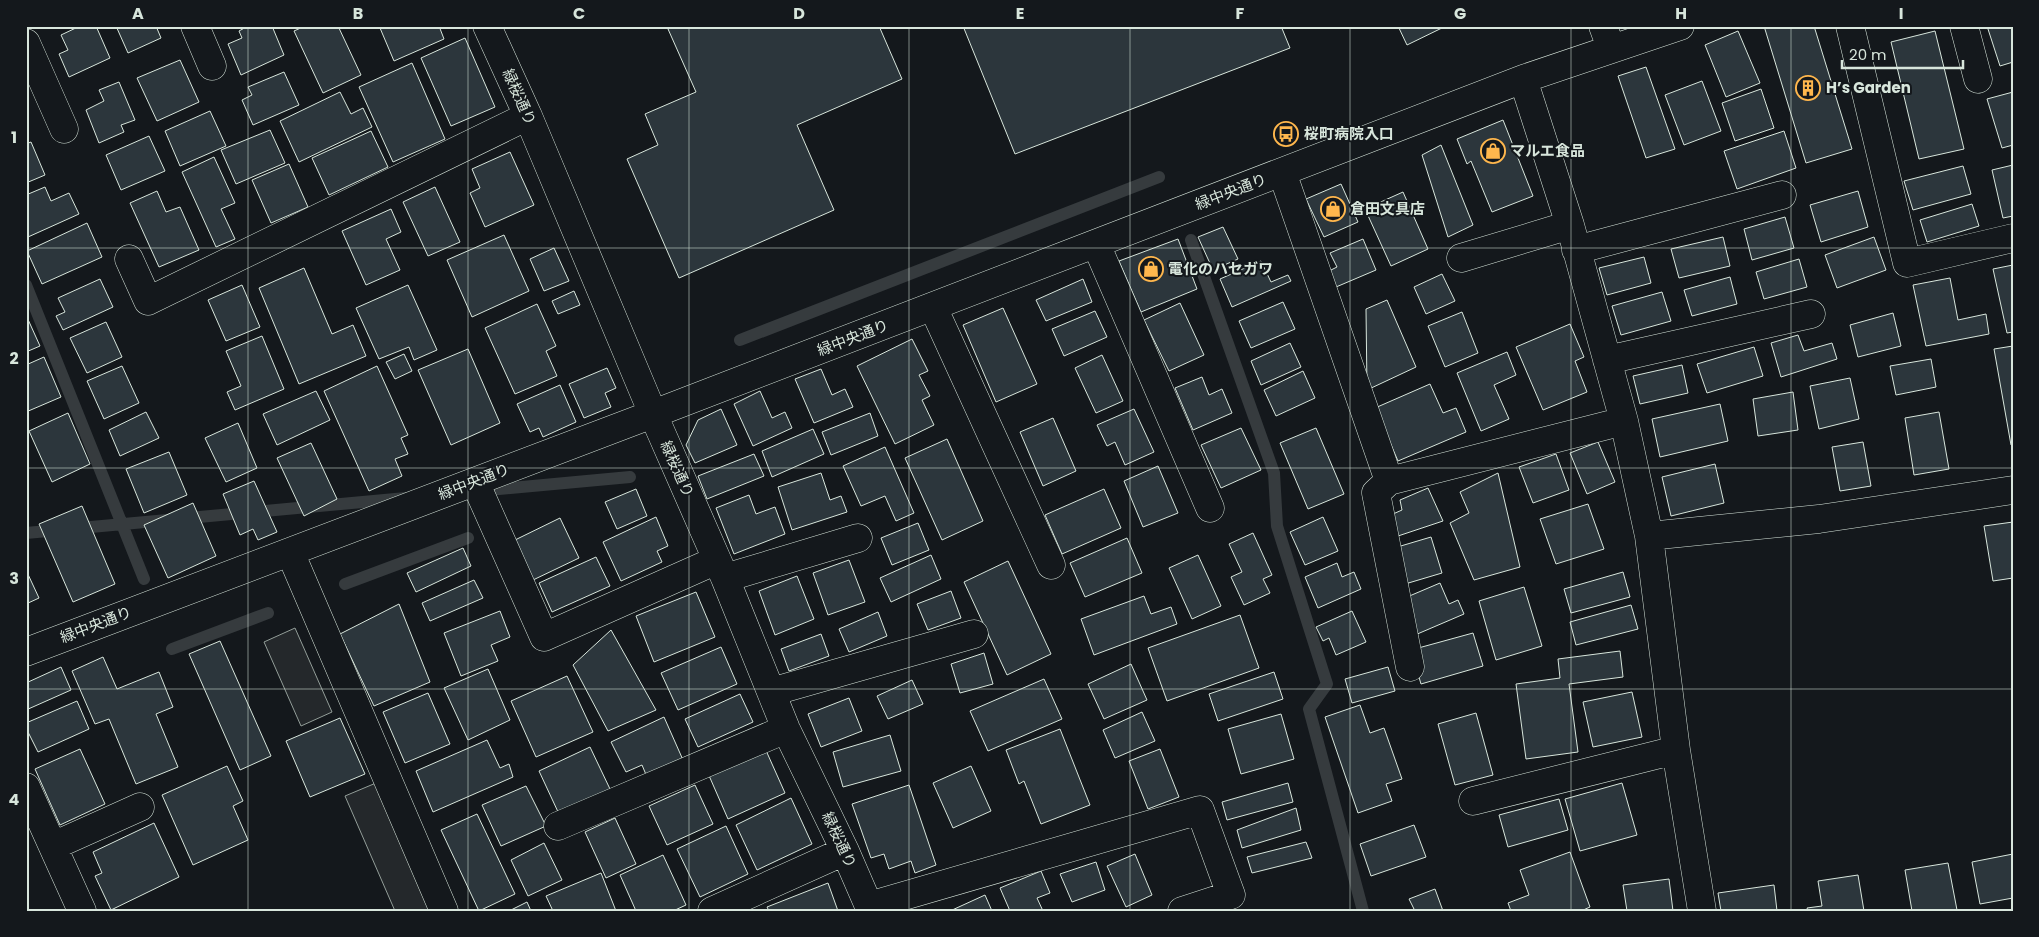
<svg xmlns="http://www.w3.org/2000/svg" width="2039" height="937" font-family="Poppins,'Noto Sans JP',sans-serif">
  <rect width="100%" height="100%" fill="#14181c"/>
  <path fill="#24282b" stroke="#939e99" d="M295,628L332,712L301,726L264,642Z
    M376,783L431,911H395L345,796Z"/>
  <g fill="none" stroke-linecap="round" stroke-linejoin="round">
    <path stroke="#363b3e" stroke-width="12" d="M1191,240L1274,473L1277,526L1327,684L1309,709L1363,911
      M26,285L144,579
      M740,340L1159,177
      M478,491L630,477
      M26,533L406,498
      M345,584L468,538
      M172,649L268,613"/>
  </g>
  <path fill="#2c363c" stroke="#d8e6dc" d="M80,26H96L110,58L69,77L59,54L68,50L61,35Z
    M116,26H156L161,38L128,53Z
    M248,26H272L284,55L241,75L228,44L242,38L239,31Z
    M305,26H338L361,75L323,93L294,31Z
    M384,26H439L444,39L394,61L380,28Z
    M675,26H879L902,79L797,125L834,210L679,278L627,159L658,145L645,114L696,92L668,29Z
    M963,26H1281L1290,48L1015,154Z
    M1398,26H1446L1407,45Z
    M1764,26H1814L1852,149L1806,163Z
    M1987,26H2013V62L2000,66Z
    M1738,31L1760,83L1726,97L1705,45Z
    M1935,31L1964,149L1919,159L1891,42Z
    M465,38L495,107L451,126L421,58Z
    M180,60L199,102L157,121L137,78Z
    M412,63L445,139L393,162L359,87Z
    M1646,67L1675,149L1646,158L1618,76Z
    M284,72L299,105L253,125L242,100L252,95L248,87Z
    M1702,81L1721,131L1684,145L1665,95Z
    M119,82L135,120L121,125L124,132L99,143L86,110L104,101L99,90Z
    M1761,89L1774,128L1735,141L1722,103Z
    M340,92L351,114L363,108L372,127L299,162L280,121Z
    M2013,92V145L2002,148L1987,99Z
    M210,111L226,146L180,166L165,131Z
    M1503,120L1533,196L1492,212L1471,161L1467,164L1457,139Z
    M270,130L285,163L236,184L221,150Z
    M371,131L388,167L329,195L312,158Z
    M1784,131L1796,168L1737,189L1724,151Z
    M149,136L165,171L121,190L106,155Z
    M31,142L45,175L26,183V144Z
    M1441,145L1473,225L1448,237L1422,155Z
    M510,152L534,205L485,227L470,193L480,188L472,169Z
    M214,157L235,203L221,209L235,239L216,247L182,172Z
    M289,164L308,207L271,223L252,180Z
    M2013,165V216L2003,218L1992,170Z
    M1963,166L1971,194L1913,210L1904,181Z
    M1341,184L1358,222L1324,237L1306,199Z
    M45,187L51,201L69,193L79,214L28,237L26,195Z
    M435,187L460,242L428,256L403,202Z
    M157,191L166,212L180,207L199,250L159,267L130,203Z
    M1858,191L1868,227L1821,242L1810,205Z
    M1403,192L1428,249L1391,266L1365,209Z
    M1972,204L1979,226L1927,242L1920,220Z
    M391,209L401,232L386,239L400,270L366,285L342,231Z
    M1785,217L1794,248L1752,260L1744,229Z
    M87,223L102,257L42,284L27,251Z
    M1223,227L1238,259L1213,270L1198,237Z
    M504,235L529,291L472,317L447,260Z
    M1723,237L1730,266L1679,278L1671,249Z
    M1874,237L1886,270L1837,288L1825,255Z
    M1178,239L1197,289L1141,312L1119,261Z
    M1363,239L1376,270L1336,287L1329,271L1337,267L1330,253Z
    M554,248L569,281L544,291L530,259Z
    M1644,257L1651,283L1607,295L1599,268Z
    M1799,259L1807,287L1764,299L1756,272Z
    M1261,261L1271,282L1288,275L1291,281L1232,307L1220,279Z
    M2013,265V332L2007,333L1993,269Z
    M304,268L332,334L353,325L366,356L299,384L259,288Z
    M1442,274L1455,301L1426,314L1414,287Z
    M1730,277L1737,304L1692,316L1684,290Z
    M1950,278L1958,320L1986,314L1989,334L1926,346L1913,285Z
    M100,279L113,307L63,330L56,316L65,312L58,298Z
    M1083,279L1092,302L1046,321L1036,300Z
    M242,285L260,327L226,341L208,300Z
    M408,285L437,350L414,360L409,347L379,359L356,308Z
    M574,291L580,305L558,314L552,301Z
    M1662,292L1671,321L1621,335L1612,306Z
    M1387,300L1416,367L1367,390L1366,309Z
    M1283,302L1295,329L1251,348L1239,321Z
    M1180,303L1204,355L1169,371L1144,320Z
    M537,304L556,346L546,351L557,376L515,394L485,328Z
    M1003,308L1037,384L996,402L963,325Z
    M1095,311L1107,337L1064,356L1052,329Z
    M1462,312L1478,353L1445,367L1428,326Z
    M1893,313L1901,346L1858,357L1850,325Z
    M26,315L40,346L26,352Z
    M106,322L122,357L87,373L70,338Z
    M1570,324L1584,357L1575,361L1587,392L1543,410L1516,347Z
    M1798,335L1804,351L1832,343L1837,359L1781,377L1771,343Z
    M262,336L284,389L235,410L227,392L241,386L226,351Z
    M912,339L928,371L919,375L930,396L922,400L934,425L895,444L857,366Z
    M1290,343L1301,367L1261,385L1251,361Z
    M2013,346V445H2011L1994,349Z
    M1754,347L1763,376L1707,393L1697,364Z
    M468,349L500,423L451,445L418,370Z
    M1507,352L1516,375L1494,385L1509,419L1481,431L1457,373Z
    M404,354L412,371L395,379L386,362Z
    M1102,355L1123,401L1096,413L1075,368Z
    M44,357L61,397L26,412V365Z
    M1931,359L1936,387L1896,395L1890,366Z
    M1682,365L1688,393L1640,404L1633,376Z
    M122,366L139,403L104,419L87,381Z
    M377,366L408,435L401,438L408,454L395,459L402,476L369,491L324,391Z
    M607,368L616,388L605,393L611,407L584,418L569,384Z
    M821,369L832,395L845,389L853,407L814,423L795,379Z
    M1303,371L1315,398L1276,416L1264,390Z
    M1202,377L1209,395L1222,389L1232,413L1193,430L1175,388Z
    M1850,378L1859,419L1819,429L1810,386Z
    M1430,384L1443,413L1456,408L1466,432L1398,461L1375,408Z
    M560,385L576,422L543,437L539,428L530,432L517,404Z
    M316,391L330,420L277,445L263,414Z
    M760,391L772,418L785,412L792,428L753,446L734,404Z
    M1793,392L1798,430L1758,436L1753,399Z
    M1720,404L1728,441L1660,457L1652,419Z
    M721,409L737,445L695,463L686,445L698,420Z
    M1134,409L1154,452L1125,465L1115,442L1107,446L1097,425Z
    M146,412L159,438L120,456L109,430Z
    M1939,412L1949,469L1914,475L1905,418Z
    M68,413L90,464L52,482L29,431Z
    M870,413L878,436L831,455L822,432Z
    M1053,418L1076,471L1043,486L1020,432Z
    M238,423L257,468L226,482L205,438Z
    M1241,428L1261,470L1221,488L1201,445Z
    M1316,428L1344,494L1308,509L1280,443Z
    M813,429L824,454L772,477L762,451Z
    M947,439L983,521L942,540L905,458Z
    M1598,442L1615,482L1587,494L1570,453Z
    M1863,442L1871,486L1840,491L1832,447Z
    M311,443L337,499L304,516L277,458Z
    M885,447L914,513L896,521L885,496L861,506L843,466Z
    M169,452L187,495L144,513L126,469Z
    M754,454L764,476L707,499L698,476Z
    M1556,454L1569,490L1533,503L1519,467Z
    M1715,464L1724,503L1671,516L1662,477Z
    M1158,466L1178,513L1143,527L1124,481Z
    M821,473L830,500L841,496L847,512L792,530L778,487Z
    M1498,473L1520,567L1474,580L1450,523L1469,513L1460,492Z
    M254,481L277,532L258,540L253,529L240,535L223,494Z
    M1428,488L1443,521L1392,538L1384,518L1402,510L1400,500Z
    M636,489L647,516L617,529L605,502Z
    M1104,489L1121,528L1062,554L1045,515Z
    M749,495L756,514L775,507L785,534L734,554L716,508Z
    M193,503L216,556L168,578L144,525Z
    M1588,504L1604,549L1556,564L1540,519Z
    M82,506L115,584L73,602L39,524Z
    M656,517L668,546L657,551L662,562L621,581L603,542Z
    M1323,517L1338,551L1305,565L1290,532Z
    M560,518L579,558L533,580L515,540Z
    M2013,522V578L1993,581L1984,526Z
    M918,523L929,550L892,565L881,538Z
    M1253,533L1272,575L1263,579L1270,593L1244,605L1231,577L1242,572L1229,544Z
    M1431,537L1442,573L1405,584L1394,548Z
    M1127,538L1142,573L1085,597L1070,563Z
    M463,548L471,566L416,592L407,573Z
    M931,555L941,579L891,602L880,578Z
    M1198,555L1221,606L1192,619L1169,568Z
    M596,557L610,586L552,612L539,583Z
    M849,560L865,602L828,615L813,573Z
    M1008,561L1051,654L1007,675L964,582Z
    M1337,563L1342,577L1354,572L1361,589L1318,608L1305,577Z
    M26,570L39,598L26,604Z
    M1623,572L1630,597L1571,613L1564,589Z
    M797,576L814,619L775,635L759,591Z
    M474,580L483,598L430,621L422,603Z
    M1440,583L1449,604L1458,600L1464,614L1415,635L1400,600Z
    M1524,587L1542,646L1496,660L1479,601Z
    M951,591L961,618L928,630L917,604Z
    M696,592L715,637L654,662L636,616Z
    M1144,596L1151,614L1171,607L1177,624L1094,655L1081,619Z
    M399,604L430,682L374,706L340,634Z
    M1631,605L1638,629L1576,645L1570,622Z
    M500,611L510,637L491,645L498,661L461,676L444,633Z
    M1352,611L1366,642L1336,655L1329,638L1323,641L1316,627Z
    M878,612L887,636L849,652L839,629Z
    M1240,615L1259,668L1167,701L1148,648Z
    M611,630L656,710L608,731L573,665Z
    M1473,633L1483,666L1421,684L1411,650Z
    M821,634L829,656L789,671L781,649Z
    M220,641L271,756L240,770L189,654Z
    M721,647L737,684L678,710L661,673Z
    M1620,651L1623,677L1569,684L1578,752L1526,759L1516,684L1560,678L1558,659Z
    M984,653L993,684L960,693L951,664Z
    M103,657L117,689L159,672L173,707L156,714L178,767L136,784L109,719L95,724L72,671Z
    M1131,664L1147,700L1104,719L1088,684Z
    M61,667L71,690L26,710V683Z
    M1388,667L1395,691L1352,703L1345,679Z
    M488,669L510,720L468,740L444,688Z
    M1274,672L1283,699L1218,721L1209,694Z
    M567,676L593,732L536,757L511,701Z
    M1044,679L1062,719L988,751L970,711Z
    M912,680L923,704L888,719L877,696Z
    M1632,692L1642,737L1593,747L1583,702Z
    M428,693L450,744L405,763L383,712Z
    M740,694L753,722L698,747L685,719Z
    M849,698L862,731L821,747L808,714Z
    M77,701L89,729L38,752L26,728V723Z
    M1360,705L1370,733L1384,728L1402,779L1386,784L1392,801L1358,813L1325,717Z
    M1142,712L1155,741L1115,758L1103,730Z
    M1476,713L1493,775L1455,785L1438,724Z
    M1281,714L1294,759L1241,774L1228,729Z
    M664,717L683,760L647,777L642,765L626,772L611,742Z
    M340,718L365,774L310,797L286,741Z
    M1060,729L1090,805L1041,824L1024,781L1019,784L1006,750Z
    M890,735L901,771L843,787L833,752Z
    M487,740L500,768L509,764L513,777L433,812L416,771Z
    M764,746L785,793L728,819L707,771Z
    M590,747L610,789L559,814L539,771Z
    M80,749L105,804L60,825L35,769Z
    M1160,749L1179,797L1148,809L1129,761Z
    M227,766L243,801L233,806L248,840L193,865L162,795Z
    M971,766L991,811L953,828L933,783Z
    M1288,783L1293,802L1227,820L1222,802Z
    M1622,783L1637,835L1580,851L1565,799Z
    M695,785L713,824L667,845L649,806Z
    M909,785L936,865L915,873L911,861L889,869L884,854L871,858L852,804Z
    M526,786L546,826L501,846L482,805Z
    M791,798L812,844L757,870L736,825Z
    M1559,799L1568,830L1508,847L1499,815Z
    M1296,808L1301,830L1242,848L1237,830Z
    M477,814L515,894L479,911L441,830Z
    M615,818L636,864L606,878L585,832Z
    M154,823L179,877L111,910L95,876L102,873L93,852Z
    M1414,825L1426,857L1371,876L1360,844Z
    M726,826L748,874L700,897L677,849Z
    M1306,842L1312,858L1252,873L1247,857Z
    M544,843L562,880L528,896L511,860Z
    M1570,852L1590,907L1581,911H1511L1508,903L1529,895L1520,870Z
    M1135,854L1152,895L1126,907L1107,866Z
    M2013,854V898L1980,904L1972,862Z
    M663,855L686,905L673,911H636L620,875Z
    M1096,862L1105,890L1072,902L1060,874Z
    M1948,863L1957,910L1912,911L1905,870Z
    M1041,871L1050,893L1037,898L1043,911H1010L1000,888Z
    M601,873L616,911H553L546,896Z
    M1858,875L1864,911H1808L1807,908L1822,906L1818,881Z
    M1669,879L1673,911H1627L1623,885Z
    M828,883L838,911H769L767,907Z
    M1774,885L1777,911H1721L1718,893Z
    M1435,889L1443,911H1410L1414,909L1409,899Z
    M985,895L992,911H950Z
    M527,902L531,911H509Z"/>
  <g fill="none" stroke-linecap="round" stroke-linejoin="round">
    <defs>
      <path id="minor" d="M195,26L212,66
        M487,26L528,116L653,414L725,578L786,729L845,851L871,911
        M1603,26L1611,48
        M1850,26L1907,263L2013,238
        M1964,26L1978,79
        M26,43L64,129
        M1523,79L1570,225L1624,421L1649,536L1676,750L1702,911
        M1282,172L1389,481L1624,421
        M1096,244L1210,508
        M1576,250L1782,195
        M1461,258L1570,225
        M129,259L148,301L528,116
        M933,307L1051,565
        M1607,360L1811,314
        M1389,481L1376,493L1410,667
        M475,482L544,637L717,560
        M1649,536L1819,519L2013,490
        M290,552L444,911
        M725,578L858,538
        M26,652L653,414L1523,79L1680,26
        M771,692L974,634
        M26,787L82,911
        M1473,801L1676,750
        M558,826L786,729
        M53,846L140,807
        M869,906L1200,810L1231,895L1182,911
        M712,911L845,851"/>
    </defs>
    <use href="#minor" stroke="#d8e6dc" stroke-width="29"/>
    <use href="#minor" stroke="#14181c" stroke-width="28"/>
  </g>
  <path fill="none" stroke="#d8e6dc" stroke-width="1" stroke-opacity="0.55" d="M248,26V911M468,26V911M689,26V911M909,26V911M1130,26V911M1350,26V911M1571,26V911M1791,26V911M26,248H2013M26,468H2013M26,689H2013"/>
  <defs>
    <symbol id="building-ring" viewBox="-11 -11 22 22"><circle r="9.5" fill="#14181c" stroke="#ffb74d" stroke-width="1.5"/><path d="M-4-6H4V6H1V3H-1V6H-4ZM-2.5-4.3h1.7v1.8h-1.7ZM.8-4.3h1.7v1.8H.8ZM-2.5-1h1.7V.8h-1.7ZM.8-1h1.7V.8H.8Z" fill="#ffb74d"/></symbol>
    <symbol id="bus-ring" viewBox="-11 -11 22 22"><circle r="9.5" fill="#14181c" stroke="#ffb74d" stroke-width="1.5"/><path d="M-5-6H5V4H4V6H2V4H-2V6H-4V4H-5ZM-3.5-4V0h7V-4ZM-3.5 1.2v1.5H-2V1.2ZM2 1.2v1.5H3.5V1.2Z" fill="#ffb74d"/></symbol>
    <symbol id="shop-ring" viewBox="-11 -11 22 22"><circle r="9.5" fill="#14181c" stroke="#ffb74d" stroke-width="1.5"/><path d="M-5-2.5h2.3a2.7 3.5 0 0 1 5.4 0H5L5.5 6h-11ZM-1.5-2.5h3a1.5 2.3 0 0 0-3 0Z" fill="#ffb74d"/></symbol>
  </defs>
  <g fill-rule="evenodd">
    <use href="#building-ring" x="1794" y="74" width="28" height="28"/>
    <use href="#bus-ring" x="1272" y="120" width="28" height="28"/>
    <use href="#shop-ring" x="1479" y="137" width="28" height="28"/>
    <use href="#shop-ring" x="1319" y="195" width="28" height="28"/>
    <use href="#shop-ring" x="1137" y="255" width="28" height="28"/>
  </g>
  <g text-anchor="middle" stroke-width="4" stroke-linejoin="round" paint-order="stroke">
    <g font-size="15" font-weight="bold" fill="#d8e6dc" stroke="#14181c" text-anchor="start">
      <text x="1826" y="93">H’s Garden</text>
      <text x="1304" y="139">桜町病院入口</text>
      <text x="1510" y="156">マルエ食品</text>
      <text x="1350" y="214">倉田文具店</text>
      <text x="1168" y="274">電化のハセガワ</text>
    </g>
    <g font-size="15" fill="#d8e6dc" stroke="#14181c">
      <text transform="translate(519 97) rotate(66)" y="5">緑桜通り</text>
      <text transform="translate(1231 192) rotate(-21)" y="5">緑中央通り</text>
      <text transform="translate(853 338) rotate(-21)" y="5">緑中央通り</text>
      <text transform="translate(677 469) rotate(66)" y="5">緑桜通り</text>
      <text transform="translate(474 482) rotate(-21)" y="5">緑中央通り</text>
      <text transform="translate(96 625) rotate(-21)" y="5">緑中央通り</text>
      <text transform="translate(839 840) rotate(65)" y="5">緑桜通り</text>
    </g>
  </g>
  <rect width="2039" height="937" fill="none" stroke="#14181c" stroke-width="55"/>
  <path d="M1842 60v8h121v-8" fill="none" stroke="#d8e6dc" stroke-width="2.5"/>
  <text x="1849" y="60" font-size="15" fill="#d8e6dc" stroke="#14181c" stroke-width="4" paint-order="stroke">20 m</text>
  <rect x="28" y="28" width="1984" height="882" fill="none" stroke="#d8e6dc" stroke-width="2"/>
  <g font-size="16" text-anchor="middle" font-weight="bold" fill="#d8e6dc">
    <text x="138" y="19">A</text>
    <text x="358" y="19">B</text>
    <text x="579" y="19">C</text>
    <text x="799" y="19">D</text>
    <text x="1020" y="19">E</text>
    <text x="1240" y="19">F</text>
    <text x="1460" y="19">G</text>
    <text x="1681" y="19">H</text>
    <text x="1901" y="19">I</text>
    <text x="14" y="143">1</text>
    <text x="14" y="364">2</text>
    <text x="14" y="584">3</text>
    <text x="14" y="805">4</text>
  </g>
</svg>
